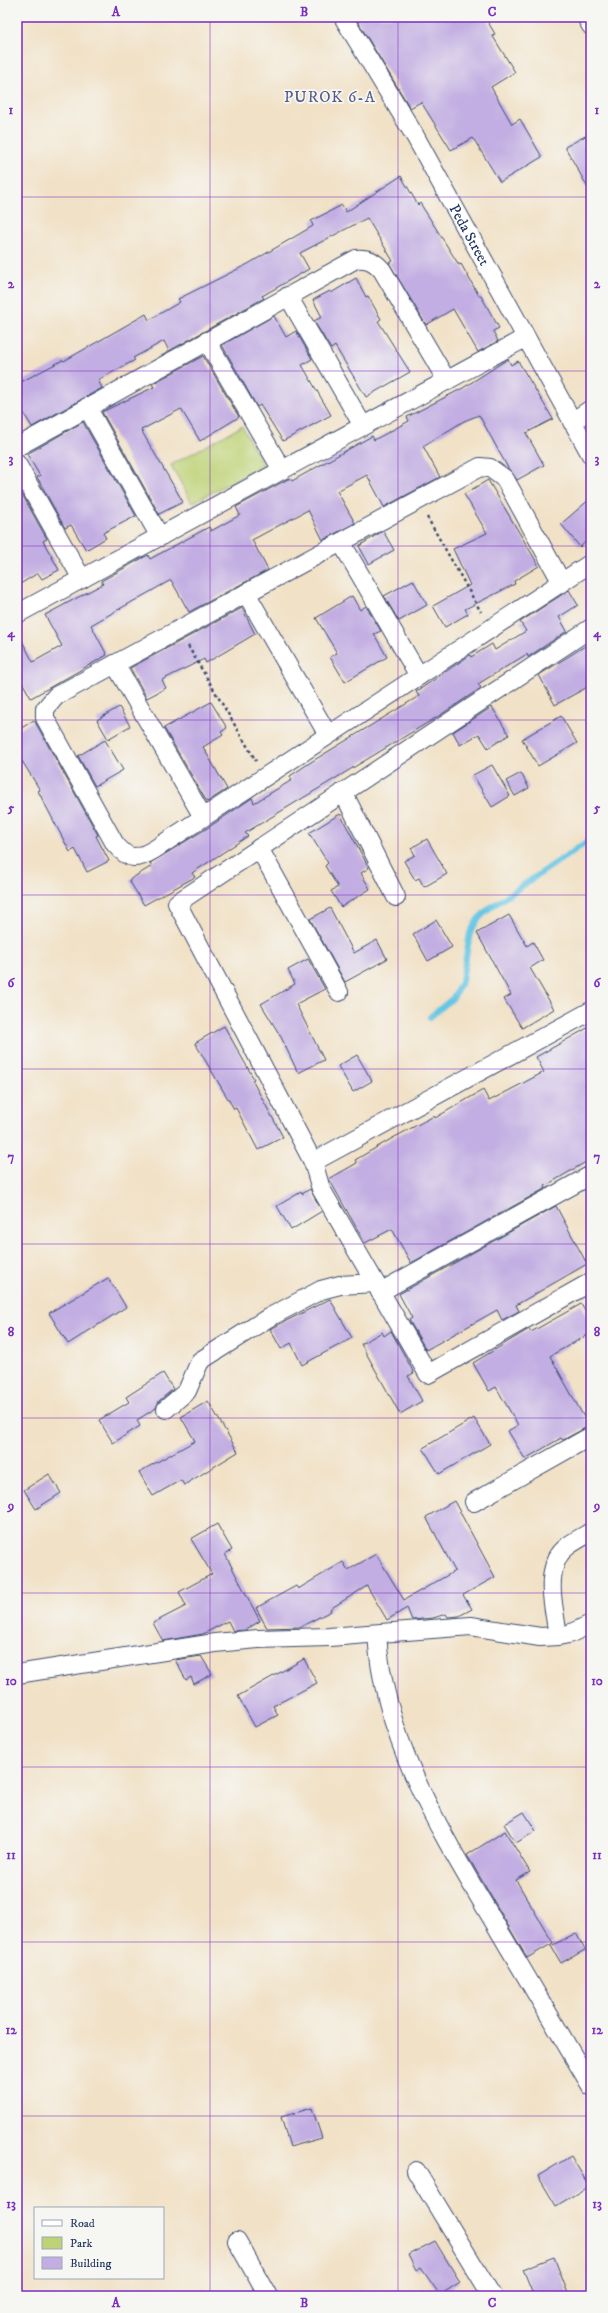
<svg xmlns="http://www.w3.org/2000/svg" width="608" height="2313" font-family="'IM FELL DW Pica',serif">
  <rect width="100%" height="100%" fill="#f6f6f2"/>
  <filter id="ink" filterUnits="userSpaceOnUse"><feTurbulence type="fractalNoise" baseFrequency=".025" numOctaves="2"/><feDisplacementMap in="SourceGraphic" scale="8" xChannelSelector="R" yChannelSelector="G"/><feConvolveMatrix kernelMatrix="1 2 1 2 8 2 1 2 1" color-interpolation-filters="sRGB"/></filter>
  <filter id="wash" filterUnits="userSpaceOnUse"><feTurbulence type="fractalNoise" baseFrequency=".012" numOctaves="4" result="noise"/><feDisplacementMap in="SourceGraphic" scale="16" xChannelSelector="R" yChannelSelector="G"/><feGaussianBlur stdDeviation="0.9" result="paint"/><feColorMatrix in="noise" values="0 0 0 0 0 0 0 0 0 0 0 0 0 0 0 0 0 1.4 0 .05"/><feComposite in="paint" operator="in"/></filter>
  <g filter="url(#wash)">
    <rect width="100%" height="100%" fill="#f1e1c6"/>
    <path fill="#bed276" stroke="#6c806a" d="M242,426L263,465L192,503L171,465Z"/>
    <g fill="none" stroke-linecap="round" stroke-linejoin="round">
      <path stroke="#66c6e4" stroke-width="6" d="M430,1017L453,998L462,981L470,933L478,919L491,907L591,839"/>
    </g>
    <g id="blocks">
      <path fill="#c2aee2" d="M355,17H485L495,34L492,35L515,72L491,87L512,124L520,119L542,157L500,182L473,138L451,150L421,102L410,108Z
        M591,133V193L565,147Z
        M401,176L418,205L420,203L459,265L461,264L479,296H481L499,328L493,331L498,341L478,352L453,309L426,325L389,263L393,261L367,218L300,253L309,269L262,296L264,298L169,351L164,341L133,358L135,360L98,380L102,388L32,427L17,402V384L63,360L64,361L146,314L149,320L180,302L178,299L248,264L313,226L311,221L342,205L346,212Z
        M356,278L366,297L368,296L381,319L378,321L410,372L366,397L335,346L331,349L314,321L322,317L313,300L330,291L331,293Z
        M274,316L286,337L296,331L312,359L302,365L331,415L283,441L260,405L257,407L222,345Z
        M203,356L239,417L200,441L181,409L141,430L183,502L159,514L102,412L154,387L152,384Z
        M508,359L511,365L518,361L553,419L526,433L544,465L517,480L508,468L479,415L464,421L423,446L440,477L384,507L367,475L337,491L355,523L323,540L308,510L278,526L252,540L268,570L189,612L171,580L91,625L107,655L31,698L17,673V631L33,662L62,646L45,615L103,584L101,581L148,555L150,559L209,527L211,531L240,515L236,507L290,478L292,481L372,436L374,440L409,421L407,417L463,388Z
        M83,422L136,516L103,533L106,538L86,550L71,525L65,528L37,477L40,476L27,454Z
        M488,480L539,566L514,581L515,584L465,609L468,614L445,627L433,606L470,585L453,549L487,533L464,494Z
        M19,489L47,539L43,541L59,570L42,579L38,573L17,586V490Z
        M591,498V537L580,547L561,524Z
        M383,531L394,550L369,564L359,546Z
        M413,580L427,605L399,621L384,596Z
        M569,590L578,605L559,617L567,631L528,657L527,654L478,684L481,688L442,714L245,833L248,836L192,873L195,877L144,905L129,880L152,866L150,863L209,827L252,798L254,803L292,780L290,776L311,762L419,696L416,692L470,655L471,657L492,644L495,650L526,631L520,622Z
        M352,596L360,610L366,606L381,631L374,634L387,657L345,682L330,657L337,653L316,618Z
        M242,608L255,634L206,663L204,659L162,680L166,688L147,698L130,668Z
        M585,646L591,657V685L555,705L539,675Z
        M211,702L227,728L221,732L223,735L203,747L227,789L207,802L164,728Z
        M119,707L130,726L108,739L97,720Z
        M492,707L509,735L488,748L479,734L460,745L453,732Z
        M561,716L577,743L538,766L522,739Z
        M34,720L98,835L96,836L109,861L87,872L75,849L70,852L38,791L40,790L22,761L17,764V731Z
        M105,740L123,770L95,786L78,756Z
        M492,765L510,796L492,807L473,775Z
        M521,773L529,788L515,796L506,781Z
        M340,814L369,868L361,873L370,889L341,907L331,891L338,887L325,866L328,863L309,833Z
        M427,839L447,874L424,887L419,878L415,880L404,861L415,855L411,848Z
        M330,908L354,953L377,940L387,959L345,982L310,919Z
        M509,915L527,946L533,942L543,960L530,968L554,1009L522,1028L504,999L511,995L477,933Z
        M436,920L452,947L428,961L413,934Z
        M308,959L325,989L296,1004L324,1060L298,1073L281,1037L261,1004L295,984L288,970Z
        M224,1026L254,1079L252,1080L283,1137L258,1150L236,1108L234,1109L195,1043Z
        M591,1026V1159L545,1186L546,1188L411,1263L392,1229L365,1243L329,1179L357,1163L355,1160L391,1139L434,1116L435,1118L483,1090L489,1101L544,1072L536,1057Z
        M357,1055L372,1081L353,1092L338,1066Z
        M310,1189L322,1211L291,1230L277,1206L301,1192L302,1194Z
        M556,1206L587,1264L516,1305L519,1311L502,1320L497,1310L426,1350L409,1320L412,1318L399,1294Z
        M108,1278L126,1307L68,1344L49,1313Z
        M330,1299L352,1338L302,1365L291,1343L281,1349L270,1329Z
        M581,1304L591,1322V1333L550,1356L589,1426L563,1440L561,1438L525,1459L508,1431L518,1425L496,1387L489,1391L473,1363L529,1329L531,1332Z
        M391,1331L414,1373L408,1376L422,1401L400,1414L361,1344L382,1332L384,1336Z
        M163,1373L173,1389L159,1401L156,1408L137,1420L140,1426L113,1443L99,1420L129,1402L126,1397Z
        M208,1401L238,1452L184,1485L181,1480L153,1496L139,1472L195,1441L181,1417Z
        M474,1418L490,1444L439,1474L423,1448Z
        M49,1474L61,1493L36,1509L24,1490Z
        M454,1501L495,1577L463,1595L472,1609L459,1616L448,1617L446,1614L433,1618L412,1620L407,1608L387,1620L367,1586L330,1609L331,1611L300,1627L267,1628L256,1608L296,1586L298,1589L343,1562L348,1570L376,1554L404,1600L455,1571L426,1517Z
        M217,1524L232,1550L225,1554L260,1621L245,1630L233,1631L228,1621L203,1634L163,1641L153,1623L186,1606L179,1592L212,1574L191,1539Z
        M201,1656L212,1674L194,1684L191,1677L186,1680L175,1660Z
        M304,1659L317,1683L273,1706L278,1715L255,1727L238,1696Z
        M524,1812L536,1831L516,1843L504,1824Z
        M505,1831L530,1872L516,1880L553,1943L527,1958L467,1855Z
        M576,1933L585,1950L561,1963L551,1946Z
        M312,2108L322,2138L290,2147L281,2117Z
        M571,2156L589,2186L556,2206L538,2176Z
        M435,2241L460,2282L440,2295L421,2268L416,2271L408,2255Z
        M554,2257L569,2296H534L523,2269Z"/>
    </g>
  </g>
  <g filter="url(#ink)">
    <use href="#blocks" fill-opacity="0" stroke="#3b4a6e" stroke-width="1"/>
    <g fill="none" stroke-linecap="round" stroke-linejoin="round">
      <defs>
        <g id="street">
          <path id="s1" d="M343,17L415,136L591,455"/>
          <path d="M586,17L591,26"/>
          <path d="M288,296L363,426"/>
          <path d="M207,341L282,470"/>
          <path d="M87,407L160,537"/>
          <path d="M572,422L591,409"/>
          <path d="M17,447L356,259C368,258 374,261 382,270L447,381"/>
          <path d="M17,464L82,579"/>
          <path d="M341,542L419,676"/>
          <path d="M562,583L505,479L490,468L480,467L56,696L45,709V718L115,844C129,861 137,860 155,849L591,563"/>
          <path d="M246,593L328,735"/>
          <path d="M17,614L525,338"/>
          <path d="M591,628L177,903L313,1162L321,1189L428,1374L591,1282"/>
          <path d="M115,664L203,817"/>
          <path d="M343,792L396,897"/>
          <path d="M259,848L339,992"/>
          <path d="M313,1162L591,1011"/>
          <path d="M380,1292L591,1175"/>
          <path d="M166,1409L187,1391L200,1361L268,1318L321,1290L340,1285L375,1283"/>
          <path d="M474,1502L591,1436"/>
          <path d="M377,1634C383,1738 439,1829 491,1917C524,1973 558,2030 591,2086"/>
          <path d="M558,1636C555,1613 546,1581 557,1559C563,1546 579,1539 591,1532"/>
          <path d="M17,1674L215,1643L258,1639L329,1637L471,1626L540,1637L558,1636L569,1634L591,1624"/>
          <path d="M416,2171L492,2296"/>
          <path d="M237,2241L268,2296"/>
        </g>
      </defs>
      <use href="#street" stroke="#3b4a6e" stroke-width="20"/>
      <path stroke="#3b4a6e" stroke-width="2.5" stroke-dasharray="3 3" stroke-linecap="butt" d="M427,517L481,612
        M188,646L256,761"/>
      <use href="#street" stroke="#fff" stroke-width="18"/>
    </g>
  </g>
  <path fill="none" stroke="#7b2cbf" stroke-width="1" stroke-opacity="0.55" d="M210,17V2296M398,17V2296M17,197H591M17,371H591M17,546H591M17,720H591M17,895H591M17,1069H591M17,1244H591M17,1418H591M17,1593H591M17,1767H591M17,1942H591M17,2116H591"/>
  <g text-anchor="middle" stroke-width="3.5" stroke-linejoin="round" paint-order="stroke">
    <g font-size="15" fill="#1b2f5e" stroke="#f6f6f2">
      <text dy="5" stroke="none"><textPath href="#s1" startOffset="252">Peda Street</textPath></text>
    </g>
    <g font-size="16" letter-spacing="1" fill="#555b8c" stroke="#f6f6f2">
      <text x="330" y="102">PUROK 6-A</text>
    </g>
  </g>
  <rect width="608" height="2313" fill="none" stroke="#f6f6f2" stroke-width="44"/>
  <rect x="34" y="2207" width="130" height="72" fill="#f6f6f2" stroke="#9ea6b7"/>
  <rect x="42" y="2220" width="20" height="6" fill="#ffffff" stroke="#9ea6b7"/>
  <text x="70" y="2227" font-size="12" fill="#1b2f5e">Road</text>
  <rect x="42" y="2237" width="20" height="12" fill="#bed276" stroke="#9ea6b7"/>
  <text x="70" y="2247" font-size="12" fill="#1b2f5e">Park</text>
  <rect x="42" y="2257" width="20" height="12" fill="#c2aee2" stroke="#9ea6b7"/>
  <text x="70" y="2267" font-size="12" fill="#1b2f5e">Building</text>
  <rect x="22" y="22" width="564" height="2269" fill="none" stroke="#7b2cbf" stroke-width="1.5"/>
  <g font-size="13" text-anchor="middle" font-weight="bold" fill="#7b2cbf">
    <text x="116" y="16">A</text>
    <text x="304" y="16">B</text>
    <text x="492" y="16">C</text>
    <text x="11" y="114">1</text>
    <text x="597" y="114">1</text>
    <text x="11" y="288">2</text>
    <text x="597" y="288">2</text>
    <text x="11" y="463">3</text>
    <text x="597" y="463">3</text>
    <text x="11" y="637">4</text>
    <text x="597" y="637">4</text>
    <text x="11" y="812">5</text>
    <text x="597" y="812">5</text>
    <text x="11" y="987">6</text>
    <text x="597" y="987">6</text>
    <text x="11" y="1161">7</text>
    <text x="597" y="1161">7</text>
    <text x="11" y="1336">8</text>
    <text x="597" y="1336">8</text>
    <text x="11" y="1510">9</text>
    <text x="597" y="1510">9</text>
    <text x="11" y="1685">10</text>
    <text x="597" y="1685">10</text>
    <text x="11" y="1859">11</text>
    <text x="597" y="1859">11</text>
    <text x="11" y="2034">12</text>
    <text x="597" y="2034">12</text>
    <text x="11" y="2208">13</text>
    <text x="597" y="2208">13</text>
    <text x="116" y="2307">A</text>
    <text x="304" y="2307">B</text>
    <text x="492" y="2307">C</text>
  </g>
</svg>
